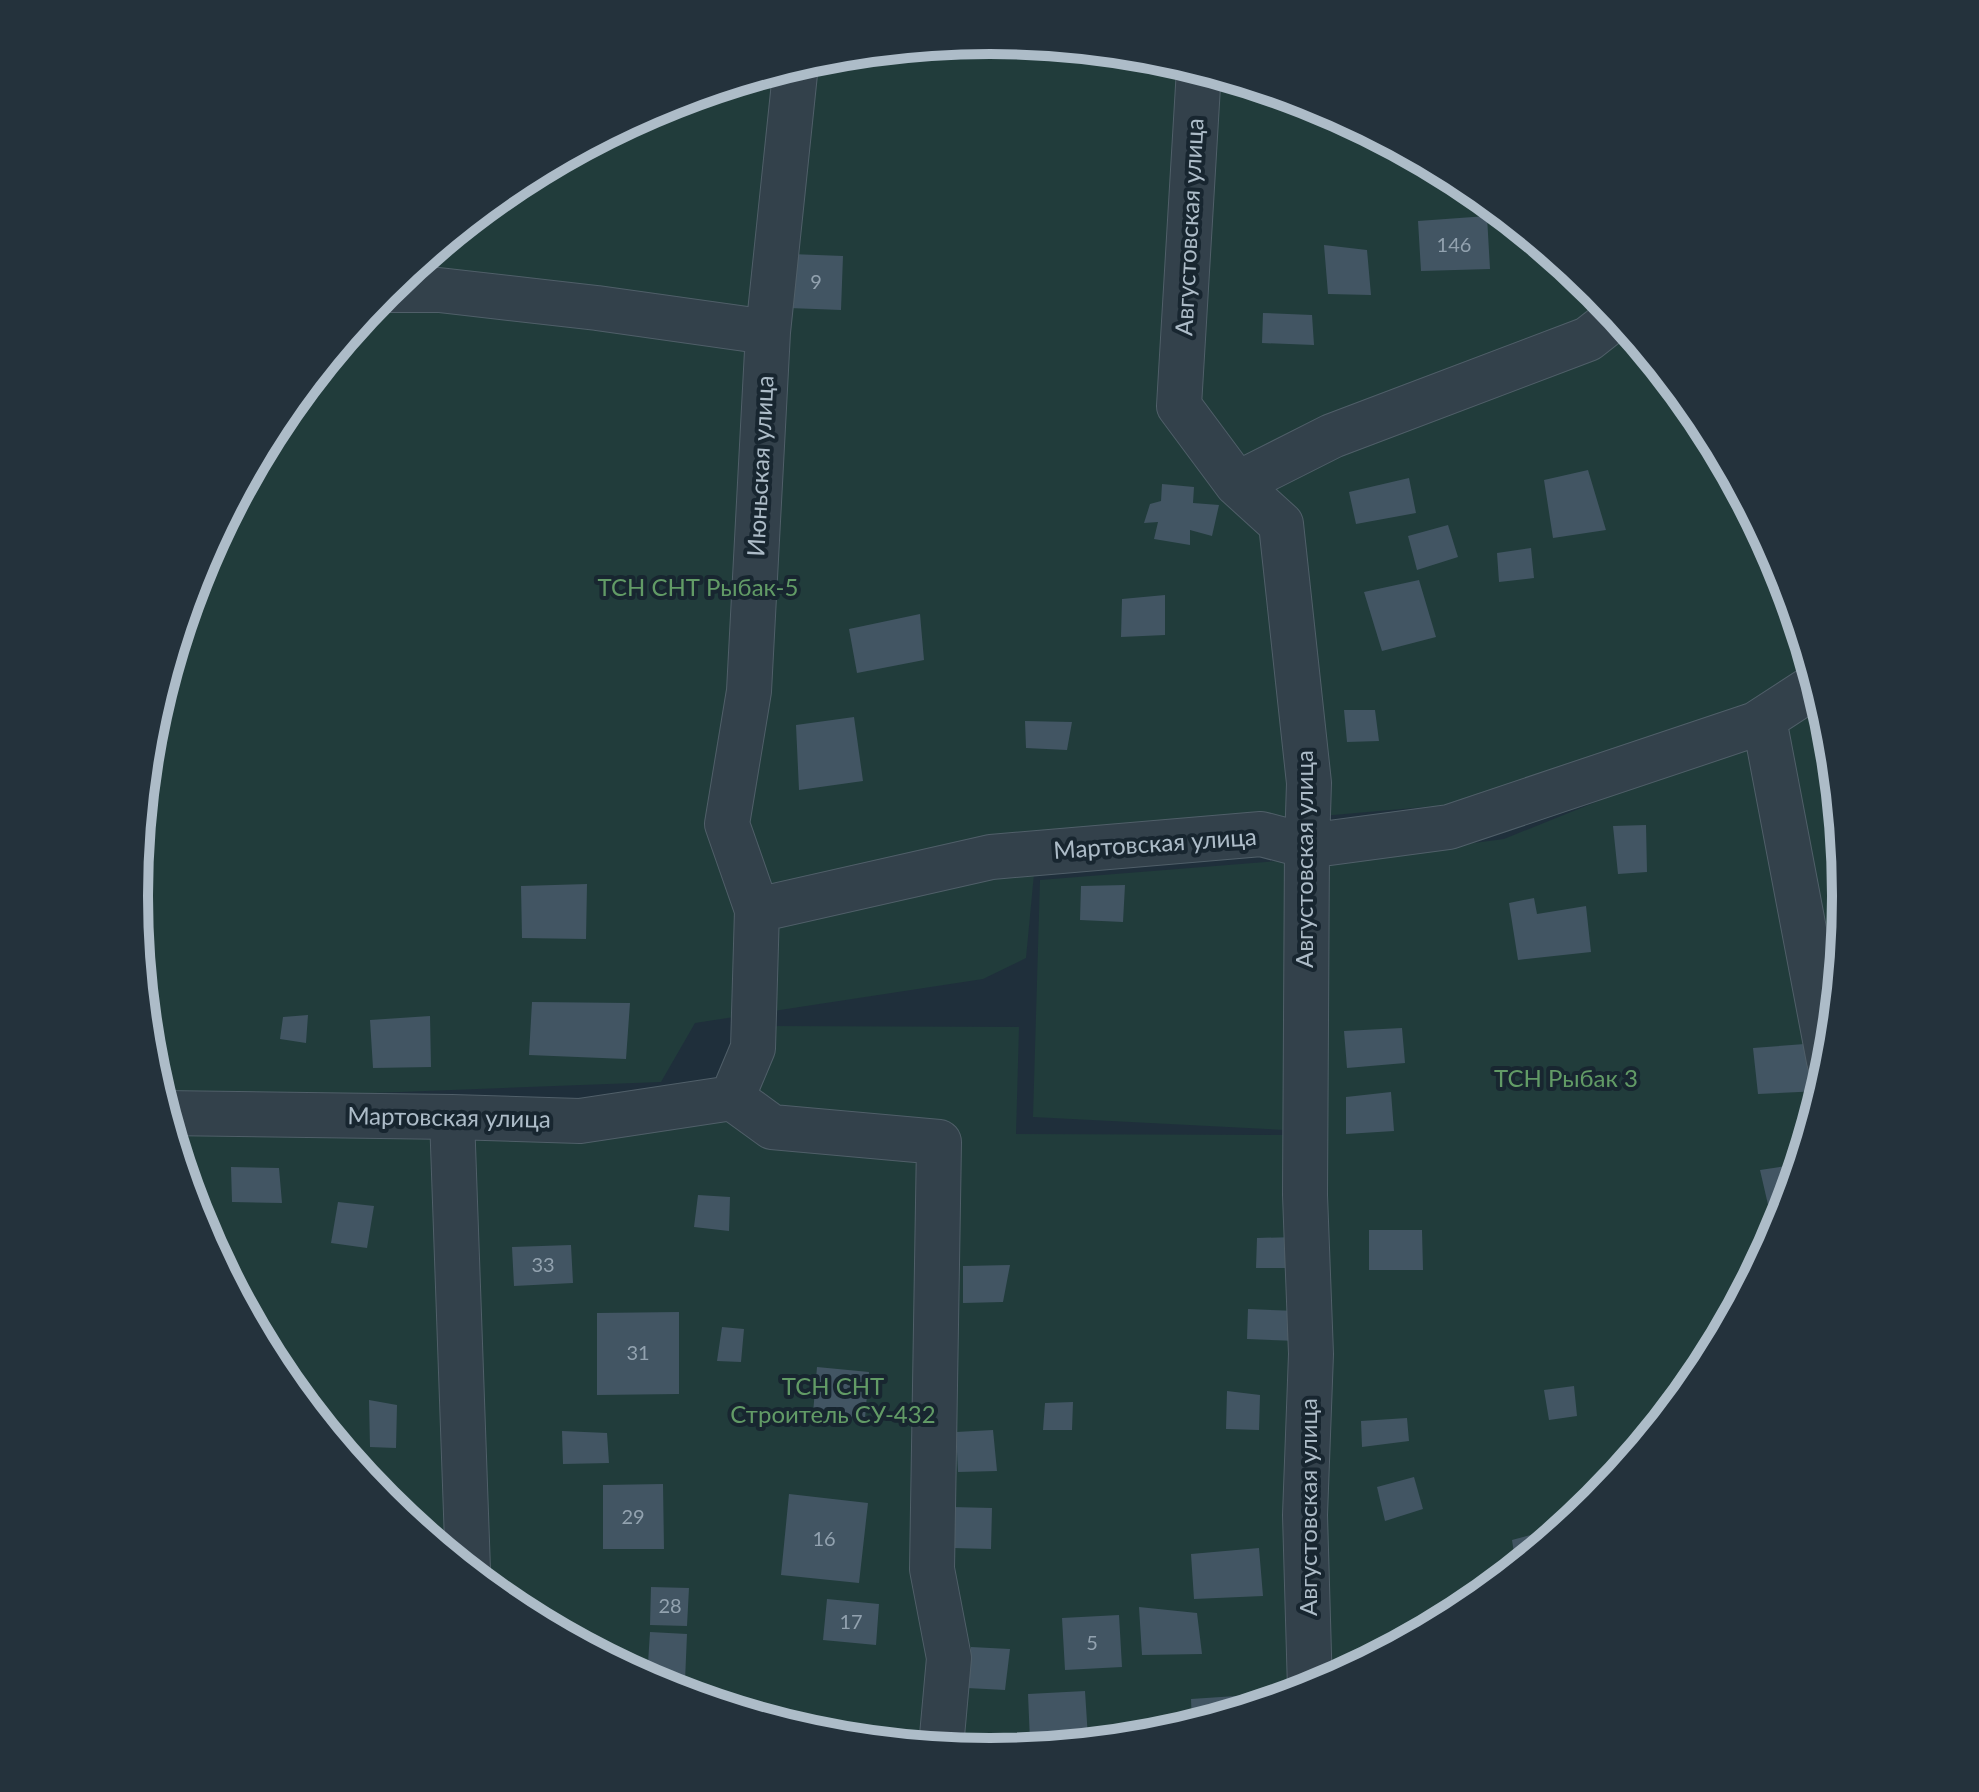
<svg xmlns="http://www.w3.org/2000/svg" width="1979" height="1792" font-family="Lato,sans-serif">
  <rect width="100%" height="100%" fill="#1f2f3b"/>
  <path fill="#213c3b" d="M990,40L1157,57L1317,105L1465,185L1595,291L1701,421L1781,569L1812,673L1743,712L1471,803L1264,821L1036,853L1026,958L983,979L695,1023L661,1082L296,1096L159,1093L150,1063L134,896L150,729L199,568L278,420L385,290L514,184L662,105L823,56Z
    M1823,708L1829,729L1845,896L1829,1063L1780,1224L1701,1372L1594,1502L1465,1608L1329,1680L1325,1132L1033,1117L1040,880L1428,849L1504,839L1794,722Z
    M732,1026L1019,1027L1016,1134L1289,1135L1295,1694L1156,1736L989,1752L822,1735L661,1687L514,1607L384,1501L278,1371L198,1223L166,1114L708,1102L734,1057Z"/>
  <path fill="#425563" d="M779,70L778,83L754,81L755,77Z
    M1487,216L1490,269L1421,271L1418,221Z
    M1324,245L1367,250L1371,295L1328,294Z
    M791,254L843,256L841,310L789,308Z
    M1263,313L1312,315L1314,345L1262,343Z
    M1588,470L1606,530L1553,538L1544,480Z
    M1409,478L1416,513L1356,524L1349,492Z
    M1162,484L1194,487L1193,503L1219,505L1212,536L1190,530V545L1154,539L1158,522L1144,523L1150,504L1161,501Z
    M1448,525L1458,557L1417,570L1408,536Z
    M1531,548L1534,578L1499,582L1497,553Z
    M1419,580L1436,637L1382,651L1364,592Z
    M1165,595V635L1121,637L1122,599Z
    M920,614L924,660L857,673L849,629Z
    M1344,710H1375L1379,741L1347,742Z
    M854,717L863,781L799,790L796,725Z
    M1025,721L1072,722L1067,750L1026,748Z
    M1646,825L1647,872L1618,874L1613,826Z
    M587,884L586,939L522,938L521,886Z
    M1125,885L1123,922L1080,920L1081,886Z
    M1534,898L1537,914L1586,906L1591,952L1518,960L1509,903Z
    M141,973H151V998H144Z
    M532,1002L630,1003L626,1059L529,1055Z
    M308,1015L306,1043L280,1039L283,1017Z
    M430,1016L431,1067L373,1068L370,1020Z
    M1402,1028L1405,1063L1347,1068L1344,1031Z
    M1818,1043L1820,1091L1758,1094L1753,1048Z
    M1391,1092L1394,1131L1346,1134V1097Z
    M1792,1165L1795,1176L1785,1207L1769,1209L1760,1170Z
    M231,1167L279,1168L282,1203L232,1202Z
    M698,1195L730,1197L729,1231L694,1227Z
    M338,1202L374,1206L367,1248L331,1243Z
    M1369,1230H1422L1423,1270H1369Z
    M1296,1237V1268H1256L1257,1238Z
    M571,1245L573,1283L514,1286L512,1247Z
    M1010,1265L1003,1302L963,1303V1266Z
    M1248,1309L1298,1311L1297,1341L1247,1339Z
    M679,1312V1394L597,1395V1313Z
    M722,1327L744,1329L741,1362L717,1361Z
    M817,1367L869,1372L865,1418L813,1413Z
    M1574,1386L1577,1416L1549,1420L1544,1390Z
    M1227,1391L1260,1395L1259,1430L1226,1429Z
    M369,1400L397,1405L396,1448L370,1447Z
    M1073,1402L1072,1430H1043L1045,1403Z
    M1407,1418L1409,1441L1362,1447L1361,1421Z
    M993,1430L997,1471L958,1472L956,1432Z
    M562,1431L607,1433L609,1463L563,1464Z
    M1414,1477L1423,1509L1385,1521L1377,1487Z
    M663,1484L664,1549H603V1485Z
    M789,1494L868,1503L859,1583L781,1575Z
    M952,1507L992,1508L991,1549L953,1548Z
    M1564,1526L1516,1566L1512,1540Z
    M1259,1548L1263,1596L1194,1599L1191,1554Z
    M651,1587L689,1588L687,1626L650,1625Z
    M827,1599L879,1604L876,1645L823,1640Z
    M1139,1607L1197,1613L1202,1654L1142,1655Z
    M1119,1615L1122,1667L1065,1670L1062,1618Z
    M650,1632L687,1634L685,1681L647,1679Z
    M971,1647L1010,1649L1005,1690L967,1688Z
    M1085,1691L1088,1738L1030,1741L1028,1694Z
    M1251,1695V1707L1192,1725L1191,1699Z"/>
  <g fill="none" stroke-linecap="round" stroke-linejoin="round">
    <defs>
      <path id="minor" d="M1199,69L1179,406L1237,484L1281,524L1309,783L1307,846L1305,1195L1311,1354L1305,1515L1310,1689
        M386,290H439L597,308L768,332
        M1237,484L1332,436L1588,339L1616,317
        M1764,719L1829,1061
        M757,910L991,857L1261,834L1307,846L1449,827L1756,724L1816,685
        M732,1098L753,1048L757,910L727,824L749,691L768,332L796,64
        M732,1098L772,1127L939,1142L932,1569L949,1658L941,1747
        M165,1113L452,1117L580,1121L732,1098
        M452,1117L468,1570"/>
    </defs>
    <use href="#minor" stroke="#505f69" stroke-width="46"/>
    <use href="#minor" stroke="#33414b" stroke-width="44"/>
  </g>
  <g text-anchor="middle" stroke-width="8" stroke-linejoin="round" paint-order="stroke">
    <g font-size="20" fill="#92a2af">
      <text x="1454" y="252">146</text>
      <text x="816" y="289">9</text>
      <text x="543" y="1272">33</text>
      <text x="638" y="1360">31</text>
      <text x="633" y="1524">29</text>
      <text x="824" y="1546">16</text>
      <text x="670" y="1613">28</text>
      <text x="851" y="1629">17</text>
      <text x="1092" y="1650">5</text>
    </g>
    <g font-size="24" fill="#adbcc8" stroke="#182630">
      <text transform="translate(1190 227) rotate(-87)" y="8">Августовская улица</text>
      <text transform="translate(761 466) rotate(-87)" y="8">Июньская улица</text>
      <text transform="translate(1155 844) rotate(-4)" y="8">Мартовская улица</text>
      <text transform="translate(1305 859) rotate(-90)" y="8">Августовская улица</text>
      <text transform="translate(449 1118) rotate(1)" y="8">Мартовская улица</text>
      <text transform="translate(1309 1507) rotate(-90)" y="8">Августовская улица</text>
    </g>
    <g font-size="24" fill="#629b66" stroke="#182630">
      <text x="698" y="596">ТСН СНТ Рыбак-5</text>
      <text x="1566" y="1087">ТСН Рыбак 3</text>
      <text x="833" y="1395">ТСН СНТ<tspan x="833" dy="28">Строитель СУ-432</tspan></text>
    </g>
  </g>
  <path d="M0 0H1979V1792H0ZM148 896a842 842 0 1 1 1684 0a842 842 0 1 1-1684 0Z" fill="#24323c" fill-rule="evenodd"/>
  <path fill="none" stroke="#adbcc8" stroke-width="10" d="M148 896a842 842 0 1 1 1684 0a842 842 0 1 1-1684 0Z"/>
</svg>
